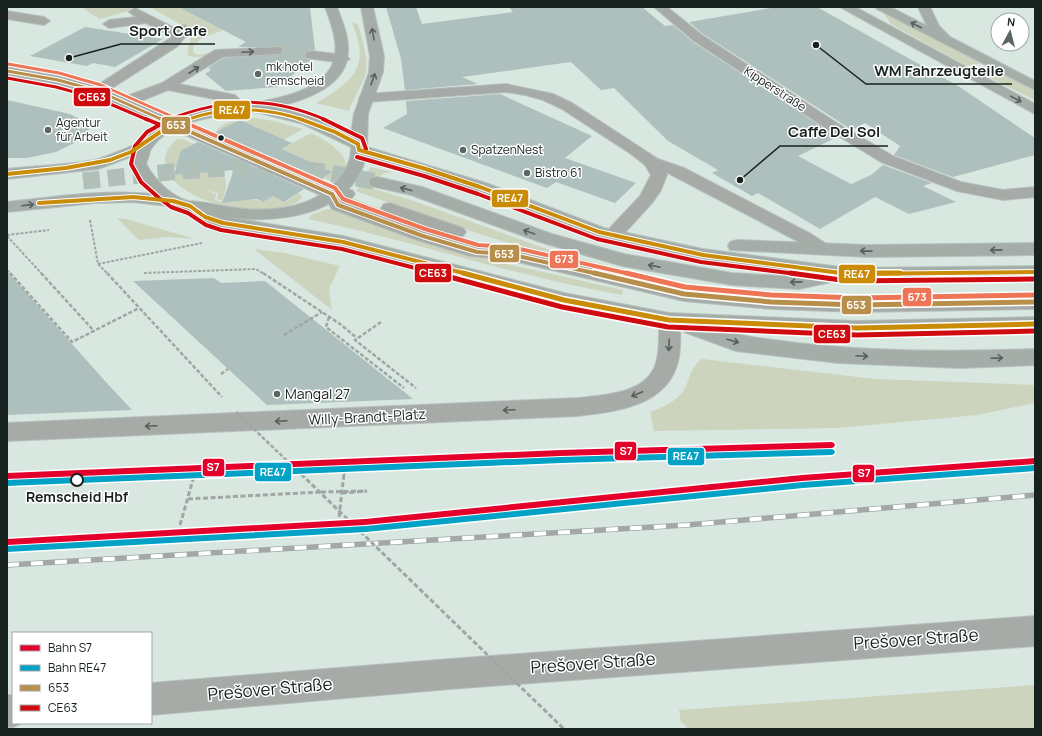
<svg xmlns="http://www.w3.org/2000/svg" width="1042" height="736" font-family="Manrope,sans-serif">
  <rect width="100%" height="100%" fill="#d8e7e0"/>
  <path fill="#ccd4be" d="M89,7H135L132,12H124L100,19L83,9Z
    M150,7H180L224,30L202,38L193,46V52L198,55L210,53C203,58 195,58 187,55L192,31Z
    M884,14H887L982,63L967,66L891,24Z
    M352,23L358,24C362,41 371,62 364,79C359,90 353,99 349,111L316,103C353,82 371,67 352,23Z
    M991,68L1035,91V100L976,71Z
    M252,118L274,121L303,129L280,142L253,134L262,130L255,126L245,131L216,130L226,123Z
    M311,133C329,141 364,163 335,182L323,178L331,172L282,149Z
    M178,139H183L193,144L184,148L214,164L166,169C162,156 168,146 178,139Z
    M370,167L392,172C382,173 376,177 372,186L374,189L414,201L555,252L624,270L623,273C529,253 446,223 356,191L365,180Z
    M205,172L221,174C230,180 225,192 222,201L217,199L218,193L205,190L216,194L215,200C230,206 248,195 262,202L273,196L285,202L299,193L302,197C296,206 285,207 275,209C239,212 194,204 169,176Z
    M349,197L471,242L470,244L406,226L343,202Z
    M327,209H334L448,248L485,259L623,290L622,295C516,277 414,241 308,219L311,215Z
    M117,218L126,219L196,239L169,237L139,240Z
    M254,249L285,253L340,266L329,289L332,310Z
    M702,359L876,379L1035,385V403L977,415L838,428L654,431L650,412C664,407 680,400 686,386C691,374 691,367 702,359Z
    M1035,685V729H689L681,722L679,710Z"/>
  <path fill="#aec0bd" d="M179,7H310L315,50L307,51L304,56L307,59L311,60L278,87L226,91L205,74L211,70L208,68L223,58L281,54L283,50L282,47H238L246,42Z
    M386,7H416L422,24L513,12L509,7H642L665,26L673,25L693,42L837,137L798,156L851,184L871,175L883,165L932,183L923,186L956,202L909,214L875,197L820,229L758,193L752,196L712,173L718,170L668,141L614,88L601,90L571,62L462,77L478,84L405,90L401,59Z
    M777,7H817L958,86L1035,138V155L953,177L894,155L900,146L865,123L852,130L703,34L689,22Z
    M85,27L163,39L115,67L93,63L87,66L30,56Z
    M500,94L592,136L565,158L636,183L615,203L556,182L547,188L383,128L407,114L406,101Z
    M7,100L70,114L92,126L80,140L56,152L27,158H7Z
    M240,120L292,143L282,149L332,172L319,180L212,134Z
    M198,142L304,189L284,202L273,196L263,202L257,199L222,203L234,170L174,175L181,150Z
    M7,271L105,381L132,410L7,415Z
    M214,278L221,283L265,281L413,399L267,405L133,281Z"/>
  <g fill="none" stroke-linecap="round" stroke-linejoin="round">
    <path stroke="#b1bfb9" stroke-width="13" stroke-dasharray="13 6" stroke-linecap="butt" d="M276,50L312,55"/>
    <path stroke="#b1bfb9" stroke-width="17" stroke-dasharray="17 8" stroke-linecap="butt" d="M83,181C151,174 219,165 287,168C317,170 347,176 377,182"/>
    <defs>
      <path id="minor" d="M654,7H667L702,35L837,123L893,156L961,182L1003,190L1035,187V197L1003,200L957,191L881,162L827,129L694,41Z
        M135,8L178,30L181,26L185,25L191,29L178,46L109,90L124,97L162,83L215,50L281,47L282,50L281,53L276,54L223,57L179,84L235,95L248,108L246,111H236L225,101L168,90L136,103L335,189L352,190L355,194L352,198L343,199L345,202L429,232L478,246L509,248L684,287L771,295L858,298L1035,295V309L858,312L771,309L684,301L509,260L470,256L417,240L332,209L325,197L93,94L57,84L7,75V67L58,76L96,86L172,37L146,23L109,28L103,24L109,20L136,17L129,12Z
        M7,11L44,17L50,21L44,25L7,19Z
        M312,51L343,55L350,59L343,63L307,58L305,55L307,52Z
        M506,84L553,94L572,103L658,159L684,168L811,234L828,245L830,249L828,253C815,256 808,249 799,242L666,172L667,175L660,192L652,203L619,239L613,240L607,239L604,235L607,231L640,196L651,175L645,165L631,154L562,109L543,100L525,95L506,92L366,102L361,101L359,98L361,95L366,94Z
        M390,203L463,228L466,232L463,236L457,237L384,212L381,208L384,204Z
        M669,313L676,315C682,324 680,338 680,348C677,404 622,411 578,416L7,441V423L578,398C604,395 647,394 656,363C660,349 659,334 659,320L662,315Z
        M1035,616V646L450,689L151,715V683L450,659Z
        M7,695H13V723H22L13,727H7Z"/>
      <path id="major" d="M325,7H337C342,21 348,34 348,48C350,86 305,100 276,107L314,118L351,134L354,114L369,72L370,56L361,7H373L384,56L383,72L368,114L367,147L486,183L604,228L703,249L848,268L1035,266V278L848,280L838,279L836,281L799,289L732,285L622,266L540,242L411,195L371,186L369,182L371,178L377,177L422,187L552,234L624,254L732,273L799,277L808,275L703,261L593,236L474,191L366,157C351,218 271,225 220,216L343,236L564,293L669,313L857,321L1035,317V331L857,335L719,329C745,338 771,339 797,343C876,352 956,352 1035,349V365L960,368L838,363L736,351L684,332L681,328L669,327L564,307L343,248L223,228L199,221L186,211L168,206L133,202L95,203L7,212V202C55,197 104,189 153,194L130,164L133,156L98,169L7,179V169C35,166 68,165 95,160C105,157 131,147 140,142C144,140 146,136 148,133C157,126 170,120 180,116C220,103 300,106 327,73C343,54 333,28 325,7ZM256,112L303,124L351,147C352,160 345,172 336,182C310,210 266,213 230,207C217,205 201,201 188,201C171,196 155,180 146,164C148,159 149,154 151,149C170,119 224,114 256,112Z
        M840,7H855L1035,104V114Z
        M875,7H890L927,26L918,7H930L939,26L950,37L1035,81V90L877,9Z
        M737,240L868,245L1035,243V255L868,257L730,250L728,246L730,242Z"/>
    </defs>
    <use href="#minor" stroke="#b7c2bd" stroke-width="2"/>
    <use href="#major" stroke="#b7c2bd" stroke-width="2"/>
    <path stroke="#a0a6a2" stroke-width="2" stroke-dasharray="3 1.5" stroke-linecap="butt" d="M90,220L98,264L108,274
      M7,235L49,230
      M7,236L42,274
      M98,264L202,243
      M7,270L11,274
      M144,273L256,269L264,274"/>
    <path stroke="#a0a6a2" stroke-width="2.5" stroke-dasharray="4 2" stroke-linecap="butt" d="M10,273L72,342L139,308
      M41,273L94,331
      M107,273L222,397
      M263,273L340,324L357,338
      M329,317L326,327L404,388
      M381,322L355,340L416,388
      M284,335L322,312
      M221,374L228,369
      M344,475L345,469"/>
    <path stroke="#a0a6a2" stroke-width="3" stroke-dasharray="5 2.5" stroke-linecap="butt" d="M342,493L367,491
      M188,499L320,492
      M339,517L344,474
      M180,525L194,476"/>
    <use href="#minor" fill="#a7aba7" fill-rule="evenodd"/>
    <use href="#major" fill="#a5ada9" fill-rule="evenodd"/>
    <defs>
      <path id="rail" d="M7,565L687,525L1035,495"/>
    </defs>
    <use href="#rail" stroke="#a2a9a5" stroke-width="5.5"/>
    <use href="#rail" stroke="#fff" stroke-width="4" stroke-dasharray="12" stroke-linecap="butt"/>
    <path stroke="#a0a6a2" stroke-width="2.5" stroke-dasharray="4 2" stroke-linecap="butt" d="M236,412L302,475"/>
    <path stroke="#a0a6a2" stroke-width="3" stroke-dasharray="5 2.5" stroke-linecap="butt" d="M301,474L564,729
      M321,492L367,491"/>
    <defs>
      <path id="bus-1-far2" d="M7,71L58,80L98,91L163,120"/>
      <path id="bus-1-far1" d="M161,119L332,194L338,205L423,236L477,252L509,254L598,274"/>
      <path id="bus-1" d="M594,273L684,294L771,302L858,305L1035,302"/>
      <path id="bus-2-far2" d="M7,78L56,87L96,98L148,120
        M167,120C224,98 270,95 326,120"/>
      <path id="bus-2-far1" d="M146,119L173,130
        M170,119L147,132L135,146L131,164L141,182L159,198L171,207L188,213L206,225L221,230L342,249L438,274
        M323,119L362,138L366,149
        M357,157L424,176L478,194L597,239L701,262L797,274"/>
      <path id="bus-2" d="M435,273L562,307L668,327L857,335L1035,331
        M790,273L848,281L1035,279"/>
      <path id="bus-3-far2" d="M8,64L59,73L101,85L180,120"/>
      <path id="bus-3-far1" d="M177,119L335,188L343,199L425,229L478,245L511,247L630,274"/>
      <path id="bus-3" d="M626,273L685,287L771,295L858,298L1035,295"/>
      <path id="bus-4-far2" d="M186,120C224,106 264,107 303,120"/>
      <path id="bus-4-far1" d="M300,119L335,132L358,144L359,150L426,169L480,187L599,232L703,255L848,274L1035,272
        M7,174L66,168L110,160L131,152L166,128L189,119
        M39,203L133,197L173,201L190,206L205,217L223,223L343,242L467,274"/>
      <path id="bus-4" d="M463,273L564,300L669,320L857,328L1035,324
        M844,273H900"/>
    </defs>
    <use href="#bus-1-far2" stroke="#fff" stroke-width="5"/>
    <use href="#bus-1-far1" stroke="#fff" stroke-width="6"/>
    <use href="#bus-1" stroke="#fff" stroke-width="8"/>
    <use href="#bus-2-far2" stroke="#fff" stroke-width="5"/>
    <use href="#bus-2-far1" stroke="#fff" stroke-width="6"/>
    <use href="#bus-2" stroke="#fff" stroke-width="8"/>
    <use href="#bus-3-far2" stroke="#fff" stroke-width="5"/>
    <use href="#bus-3-far1" stroke="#fff" stroke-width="6"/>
    <use href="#bus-3" stroke="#fff" stroke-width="8"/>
    <use href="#bus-4-far2" stroke="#fff" stroke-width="5"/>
    <use href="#bus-4-far1" stroke="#fff" stroke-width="6"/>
    <use href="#bus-4" stroke="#fff" stroke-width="8"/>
    <use href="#bus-1-far2" stroke="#b78f4a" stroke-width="3"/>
    <use href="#bus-1-far1" stroke="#b78f4a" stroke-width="4"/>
    <use href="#bus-1" stroke="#b78f4a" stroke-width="5"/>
    <use href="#bus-2-far2" stroke="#d00b10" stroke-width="3"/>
    <use href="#bus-2-far1" stroke="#d00b10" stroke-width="4"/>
    <use href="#bus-2" stroke="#d00b10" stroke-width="5"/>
    <use href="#bus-3-far2" stroke="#ee7656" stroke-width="3"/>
    <use href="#bus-3-far1" stroke="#ee7656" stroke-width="4"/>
    <use href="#bus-3" stroke="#ee7656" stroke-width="5"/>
    <use href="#bus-4-far2" stroke="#ca8b06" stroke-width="3"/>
    <use href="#bus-4-far1" stroke="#ca8b06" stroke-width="4"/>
    <use href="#bus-4" stroke="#ca8b06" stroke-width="5"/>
    <defs>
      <path id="rail-1" d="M832,442L834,443L835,445L834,447L832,448L561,456L7,479V473L561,450Z
        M1035,458V464L802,481L365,525L7,545V539L365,519L802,475Z"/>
      <path id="rail-2" d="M832,449L834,450L835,452L834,454L832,455L561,463L7,486V480L561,457Z
        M1035,465V471L803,488L366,532L7,552V546L366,526L803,482Z"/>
    </defs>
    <use href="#rail-1" stroke="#fff" stroke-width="3"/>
    <use href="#rail-2" stroke="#fff" stroke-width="3"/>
    <use href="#rail-1" fill="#e4002b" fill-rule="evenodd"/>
    <use href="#rail-2" fill="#01a2c5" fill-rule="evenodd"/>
  </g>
  <defs><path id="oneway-shaft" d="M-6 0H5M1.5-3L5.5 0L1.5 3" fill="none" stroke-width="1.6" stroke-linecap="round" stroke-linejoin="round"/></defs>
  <g stroke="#57605c">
    <use href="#oneway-shaft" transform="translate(916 25) rotate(-153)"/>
    <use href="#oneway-shaft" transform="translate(373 34) rotate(-100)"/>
    <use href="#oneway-shaft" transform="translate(373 79) rotate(-70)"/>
    <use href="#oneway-shaft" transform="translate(1016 99) rotate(29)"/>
    <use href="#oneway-shaft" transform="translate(406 189) rotate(-166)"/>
    <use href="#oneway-shaft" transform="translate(28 205) rotate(-7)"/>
    <use href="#oneway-shaft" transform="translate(529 232) rotate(-160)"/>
    <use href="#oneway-shaft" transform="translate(996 250) rotate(179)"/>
    <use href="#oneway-shaft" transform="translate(866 251) rotate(-179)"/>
    <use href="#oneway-shaft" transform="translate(654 266) rotate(-169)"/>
    <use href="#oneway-shaft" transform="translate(796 282) rotate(179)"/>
    <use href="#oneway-shaft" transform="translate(733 341) rotate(16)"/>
    <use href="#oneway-shaft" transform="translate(862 356) rotate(3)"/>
    <use href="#oneway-shaft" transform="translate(997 358) rotate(-2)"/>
  </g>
  <g stroke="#585f5b">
    <use href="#oneway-shaft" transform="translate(248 52) rotate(-3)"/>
    <use href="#oneway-shaft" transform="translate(194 70) rotate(-33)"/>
    <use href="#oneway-shaft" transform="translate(669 345) rotate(92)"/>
    <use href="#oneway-shaft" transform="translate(637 394) rotate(157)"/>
    <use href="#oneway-shaft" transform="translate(509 410) rotate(177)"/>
    <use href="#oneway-shaft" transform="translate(281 421) rotate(177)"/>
    <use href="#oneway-shaft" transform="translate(151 426) rotate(177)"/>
  </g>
  <g fill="#5b6661" stroke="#fff" stroke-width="1.5">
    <circle cx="258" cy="74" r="4"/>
    <circle cx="48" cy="130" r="4"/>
    <circle cx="463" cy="150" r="4"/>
    <circle cx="527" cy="173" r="4"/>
    <circle cx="277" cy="394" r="4"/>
  </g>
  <circle fill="#17211d" stroke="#fff" stroke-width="1.5" cx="221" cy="138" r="3.5"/>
  <circle fill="#fff" stroke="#17211d" stroke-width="2" cx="77" cy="480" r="6"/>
  <g text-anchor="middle" stroke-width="3" stroke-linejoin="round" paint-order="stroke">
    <g font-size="12" fill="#17211d" stroke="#fff" text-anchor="start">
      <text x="266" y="71">mk hotel<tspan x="266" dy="14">remscheid</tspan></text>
      <text x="56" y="127">Agentur<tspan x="56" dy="14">für Arbeit</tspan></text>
      <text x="471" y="154">SpatzenNest</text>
      <text x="535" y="177">Bistro 61</text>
    </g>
    <g font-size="12" fill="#17211d" stroke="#fff">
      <text transform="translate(775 89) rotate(33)" y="4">Kipperstraße</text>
    </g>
    <g font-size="14" fill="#17211d" stroke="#fff" text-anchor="start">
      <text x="285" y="399">Mangal 27</text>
    </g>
    <g font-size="14" fill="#17211d" stroke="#fff">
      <text transform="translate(367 417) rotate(-3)" y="5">Willy-Brandt-Platz</text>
    </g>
    <g font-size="14" font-weight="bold" fill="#17211d" stroke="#fff">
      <text x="77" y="502">Remscheid Hbf</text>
    </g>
    <g font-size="17" fill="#17211d" stroke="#fff">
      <text transform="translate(916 639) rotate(-4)" y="6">Prešover Straße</text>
      <text transform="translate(593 663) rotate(-4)" y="6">Prešover Straße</text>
      <text transform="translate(270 689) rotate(-5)" y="6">Prešover Straße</text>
    </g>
  </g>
  <path fill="none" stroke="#17211d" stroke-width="1.5" d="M69 58L121 44H215M816 45L866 84H1012M740 180L780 146H888"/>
  <g fill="#17211d" stroke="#fff" stroke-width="1.5">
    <circle cx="69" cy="58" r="4"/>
    <circle cx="816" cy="45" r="4"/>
    <circle cx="740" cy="180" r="4"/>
  </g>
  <g font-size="15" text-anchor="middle" font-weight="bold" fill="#17211d" stroke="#fff" stroke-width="3" stroke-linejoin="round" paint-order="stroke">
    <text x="168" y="36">Sport Cafe</text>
    <text x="939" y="76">WM Fahrzeugteile</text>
    <text x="834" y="137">Caffe Del Sol</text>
  </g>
  <g stroke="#fff" stroke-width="1.5">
    <rect x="73" y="87" width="38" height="20" rx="4" fill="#d00b10"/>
    <rect x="213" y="100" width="38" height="20" rx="4" fill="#ca8b06"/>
    <rect x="161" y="116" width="30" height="19" rx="4" fill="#b78f4a"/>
    <rect x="491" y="189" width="38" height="19" rx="4" fill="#ca8b06"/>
    <rect x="489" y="244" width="31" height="19" rx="4" fill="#b78f4a"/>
    <rect x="549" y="250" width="30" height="19" rx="4" fill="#ee7656"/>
    <rect x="414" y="263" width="38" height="20" rx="4" fill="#d00b10"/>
    <rect x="838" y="264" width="38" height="20" rx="4" fill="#ca8b06"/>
    <rect x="902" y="287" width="30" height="20" rx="4" fill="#ee7656"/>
    <rect x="841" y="295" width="31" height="20" rx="4" fill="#b78f4a"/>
    <rect x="813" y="324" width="38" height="20" rx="4" fill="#d00b10"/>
    <rect x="614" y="441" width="23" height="20" rx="4" fill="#e4002b"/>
    <rect x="667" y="447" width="38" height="19" rx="4" fill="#01a2c5"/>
    <rect x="202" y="458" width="23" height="19" rx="4" fill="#e4002b"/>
    <rect x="254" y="462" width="38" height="20" rx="4" fill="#01a2c5"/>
    <rect x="852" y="464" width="23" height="19" rx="4" fill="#e4002b"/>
  </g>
  <g font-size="11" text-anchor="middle" font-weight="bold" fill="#fff">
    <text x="92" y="101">CE63</text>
    <text x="232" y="114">RE47</text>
    <text x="176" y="129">653</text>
    <text x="510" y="202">RE47</text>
    <text x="504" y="258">653</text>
    <text x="564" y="263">673</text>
    <text x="433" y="277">CE63</text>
    <text x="857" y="278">RE47</text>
    <text x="917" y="301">673</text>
    <text x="856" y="309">653</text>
    <text x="832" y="338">CE63</text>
    <text x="626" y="455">S7</text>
    <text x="686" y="460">RE47</text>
    <text x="213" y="471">S7</text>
    <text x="273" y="476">RE47</text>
    <text x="864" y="477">S7</text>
  </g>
  <rect width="1042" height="736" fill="none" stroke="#17211d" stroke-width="16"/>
  <rect x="12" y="632" width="140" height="92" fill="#ffffff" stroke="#a2a6a5"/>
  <rect x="20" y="645" width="20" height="6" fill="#e4002b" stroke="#a2a6a5"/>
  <text x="48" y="652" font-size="12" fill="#17211d">Bahn S7</text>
  <rect x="20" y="665" width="20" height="6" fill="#01a2c5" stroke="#a2a6a5"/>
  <text x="48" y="672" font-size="12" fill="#17211d">Bahn RE47</text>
  <rect x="20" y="685" width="20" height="6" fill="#b78f4a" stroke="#a2a6a5"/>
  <text x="48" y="692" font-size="12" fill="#17211d">653</text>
  <rect x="20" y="705" width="20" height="6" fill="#d00b10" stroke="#a2a6a5"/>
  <text x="48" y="712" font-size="12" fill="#17211d">CE63</text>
  <g transform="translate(1010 32) rotate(7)"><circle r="19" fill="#ffffff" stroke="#a2a6a5"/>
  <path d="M0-3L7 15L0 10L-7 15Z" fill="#5b6661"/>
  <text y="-6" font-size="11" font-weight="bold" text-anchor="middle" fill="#17211d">N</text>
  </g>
</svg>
